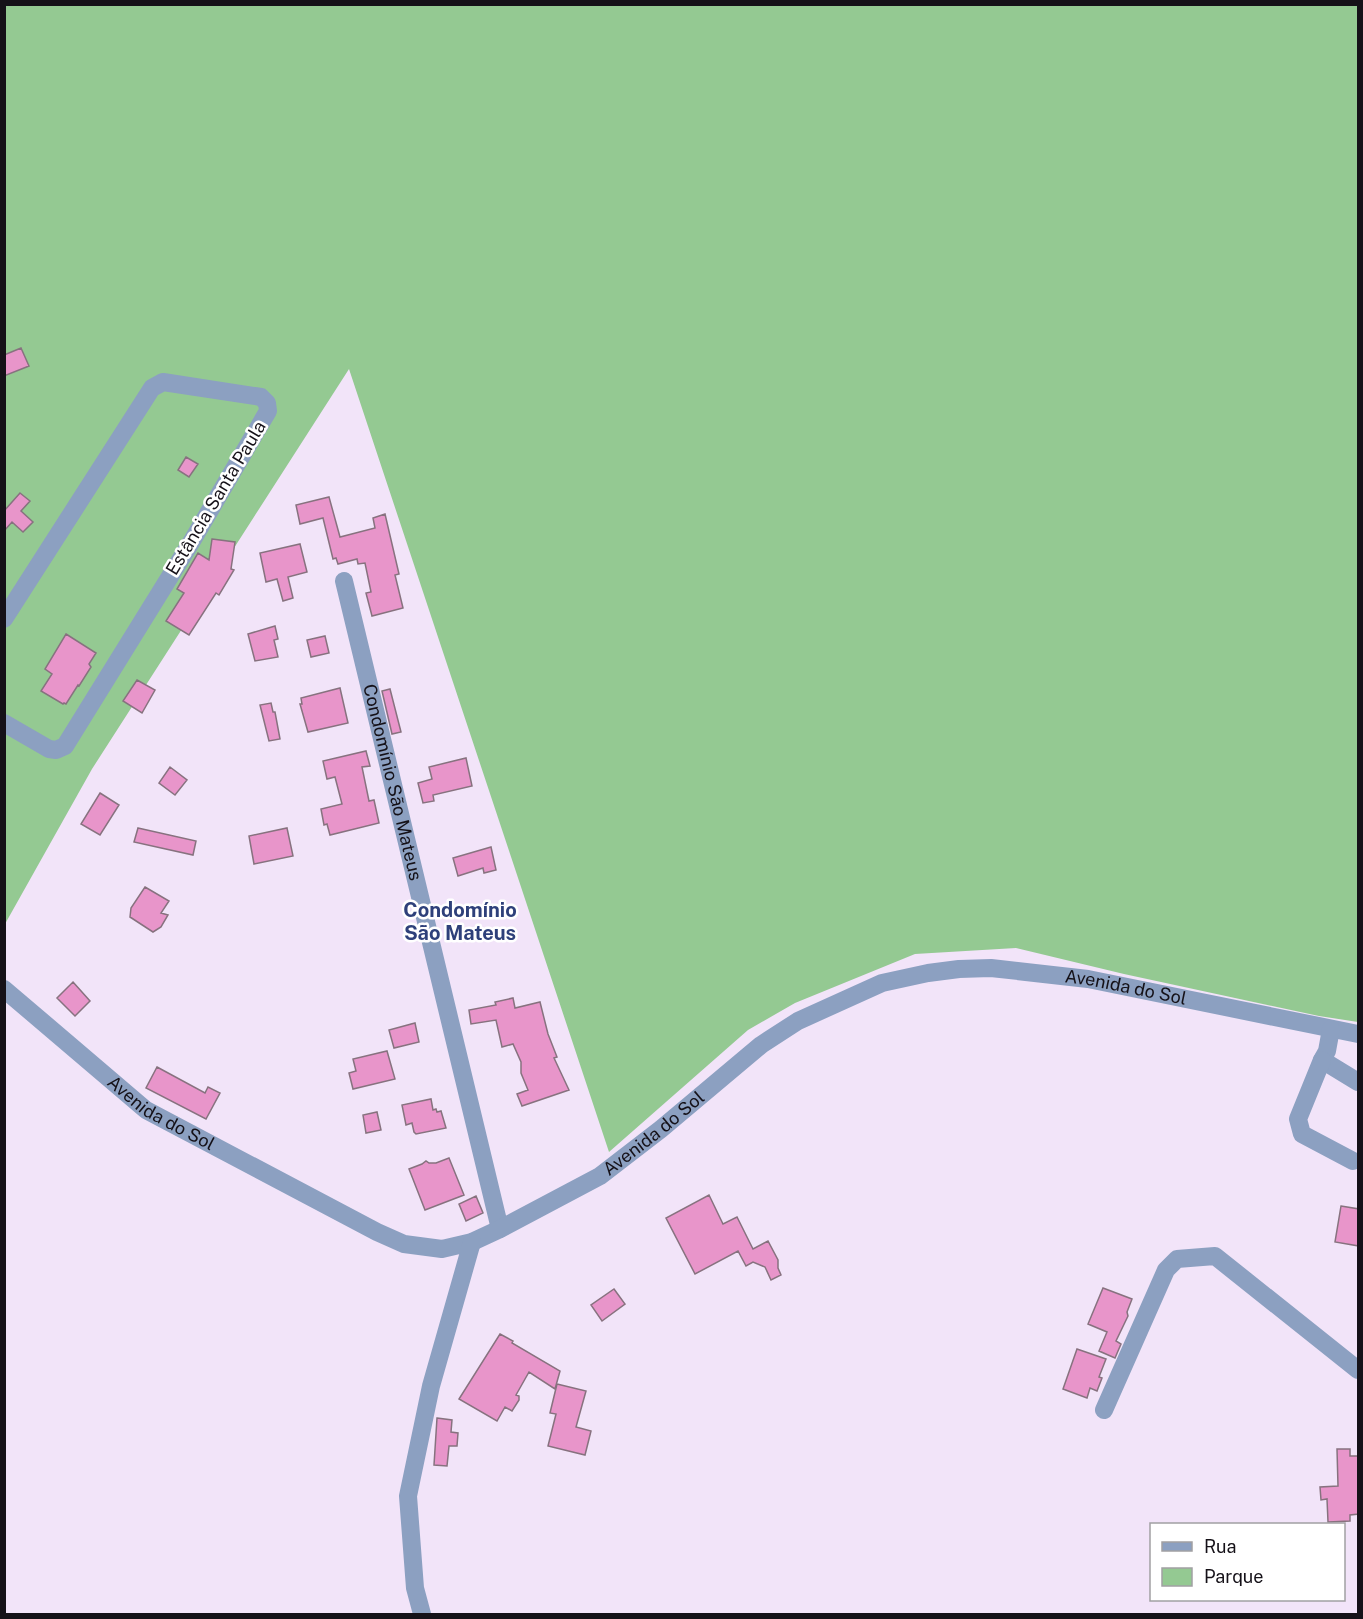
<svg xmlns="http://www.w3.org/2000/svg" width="1363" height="1619" font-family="'Public Sans',sans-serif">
  <rect width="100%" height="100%" fill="#f2e4f9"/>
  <path fill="#94c992" d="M5,5H1358V1022L1319,1016L1124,974L1016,948L915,954L795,1003L748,1030L609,1152L349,369L92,769L5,924Z"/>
  <path fill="#e895ca" stroke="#87727f" stroke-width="1.5" d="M21,348L29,366L4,376V355Z
    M186,457L198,464L189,477L178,470Z
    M20,493L30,501L21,511L33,522L23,532L12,522L4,531V511Z
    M329,497L340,537L375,528L373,518L385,514L399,574L395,575L403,608L372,616L366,593L371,592L365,563L358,564L357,559L338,564L336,558L333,559L323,518L300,524L296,505Z
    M212,539L235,542L231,569L234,570L219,595L216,593L189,635L166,621L184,593L177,589L198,553L209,560Z
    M300,544L307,572L288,577L293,598L283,601L277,579L266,582L260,553Z
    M275,626L278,639L274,640L278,657L255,661L248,634Z
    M66,634L96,653L89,664L91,667L79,686L78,685L66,704L64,703L63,704L41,691L52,674L45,669Z
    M325,636L329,653L311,657L307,640Z
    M137,680L155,690L142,713L123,701Z
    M340,688L348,723L308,732L300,704H302L301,698Z
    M390,689L401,732L392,734L382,691Z
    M271,703L273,712H275L280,739L269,741L260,705Z
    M366,751L370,766L362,767L369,801L374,800L379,823L330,835L327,824L324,825L321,809L342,804L335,777L327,779L323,761Z
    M466,758L472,786L433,795L434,801L423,803L418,783L432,779L429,767Z
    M170,767L187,780L175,795L159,783Z
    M100,793L119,805L100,835L81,824Z
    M138,828L196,841L193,855L134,842Z
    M287,828L293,856L254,864L249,836Z
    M491,847L496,870L484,873L483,868L458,876L453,858Z
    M145,887L169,901L161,913L168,915L161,927L153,932L130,917L131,908Z
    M73,982L90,1001L75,1016L57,998Z
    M513,998L515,1008L540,1002L548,1034L557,1057L554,1058L569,1090L522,1106L517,1094L528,1090L521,1073V1062L513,1044L502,1047L496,1020L471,1024L469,1010L496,1005L495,1002Z
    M415,1023L419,1042L394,1048L389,1030Z
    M387,1051L395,1079L353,1089L349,1073L356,1071L353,1059Z
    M157,1067L205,1093L208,1087L220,1093L206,1119L146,1088Z
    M431,1099L433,1110L436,1109L437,1112L441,1111L446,1128L416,1134L414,1132L412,1123L406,1125L402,1105Z
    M377,1112L381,1130L366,1133L363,1115Z
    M449,1158L464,1195L425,1210L409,1169L422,1164L426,1161L429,1163H436Z
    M709,1195L723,1224L737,1217L753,1249L768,1241L778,1260V1268L781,1275L771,1280L765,1267L753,1262L746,1266L738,1251L695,1274L666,1218Z
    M476,1196L483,1213L466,1221L459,1204Z
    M1341,1206L1359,1209V1246L1335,1242Z
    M1103,1288L1132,1299L1127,1312L1128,1316L1116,1341L1121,1344L1115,1358L1099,1351L1107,1332L1088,1324Z
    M614,1289L625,1304L602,1321L591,1305Z
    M500,1334L513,1341L512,1343L560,1371L555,1389L529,1372L516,1395L519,1396V1400L512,1411L505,1407L497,1421L459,1399Z
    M1077,1349L1106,1359L1099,1377L1102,1378L1097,1391L1090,1388L1087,1398L1063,1389Z
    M557,1384L586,1391L576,1427L591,1431L585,1455L548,1446L556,1414L550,1413Z
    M437,1418L452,1420L451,1432L458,1433L457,1446H449L447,1466L434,1465Z
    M1337,1449H1350V1456H1358L1359,1514L1350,1515V1521L1328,1522L1327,1499L1321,1500L1320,1487L1338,1486Z"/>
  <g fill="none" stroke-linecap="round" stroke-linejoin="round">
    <g stroke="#8ca0c1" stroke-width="18">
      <path id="s1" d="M344,581L500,1229"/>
      <path d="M4,619L152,388L163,382L261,397L267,403L268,411L192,541L65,746L56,750L49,749L4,723"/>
      <path id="s2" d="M4,989L146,1110L377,1232L404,1244L442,1249L472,1242L500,1229L600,1176L661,1129L761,1045L798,1021L882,983L928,973L959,969L991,968L1088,979L1358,1034"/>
      <path d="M1331,1029L1327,1051L1322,1060L1358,1082"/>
      <path d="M1322,1060L1298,1119L1302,1134L1353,1161"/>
      <path d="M1104,1410L1166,1270L1177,1259L1215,1256L1358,1370"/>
      <path d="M422,1614L415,1588L408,1496L431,1386L472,1242"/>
    </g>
  </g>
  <g text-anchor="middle" stroke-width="5" stroke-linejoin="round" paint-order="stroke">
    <g font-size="18" fill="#151118" stroke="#fff">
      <text transform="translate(216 498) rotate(-59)" y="6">Estância Santa Paula</text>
      <text dy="6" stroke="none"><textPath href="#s1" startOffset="207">Condomínio São Mateus</textPath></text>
      <text dy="6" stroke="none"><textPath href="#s2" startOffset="1281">Avenida do Sol</textPath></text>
      <text dy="6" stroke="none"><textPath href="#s2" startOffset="201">Avenida do Sol</textPath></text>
      <text dy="6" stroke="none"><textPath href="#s2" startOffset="759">Avenida do Sol</textPath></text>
    </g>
    <g font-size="20" font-weight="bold" fill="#2e407a" stroke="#fff">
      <text x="460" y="917">Condomínio<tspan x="460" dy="23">São Mateus</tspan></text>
    </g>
  </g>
  <rect width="1363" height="1619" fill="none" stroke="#151118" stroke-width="12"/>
  <rect x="1150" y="1523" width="195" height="78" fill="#ffffff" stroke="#a1a0a3" stroke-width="1.5"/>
  <rect x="1162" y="1542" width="30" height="9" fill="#8ca0c1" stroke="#a1a0a3" stroke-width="1.5"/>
  <text x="1204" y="1553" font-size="18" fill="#151118">Rua</text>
  <rect x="1162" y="1568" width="30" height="18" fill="#94c992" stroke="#a1a0a3" stroke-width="1.5"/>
  <text x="1204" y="1583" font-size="18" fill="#151118">Parque</text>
</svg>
